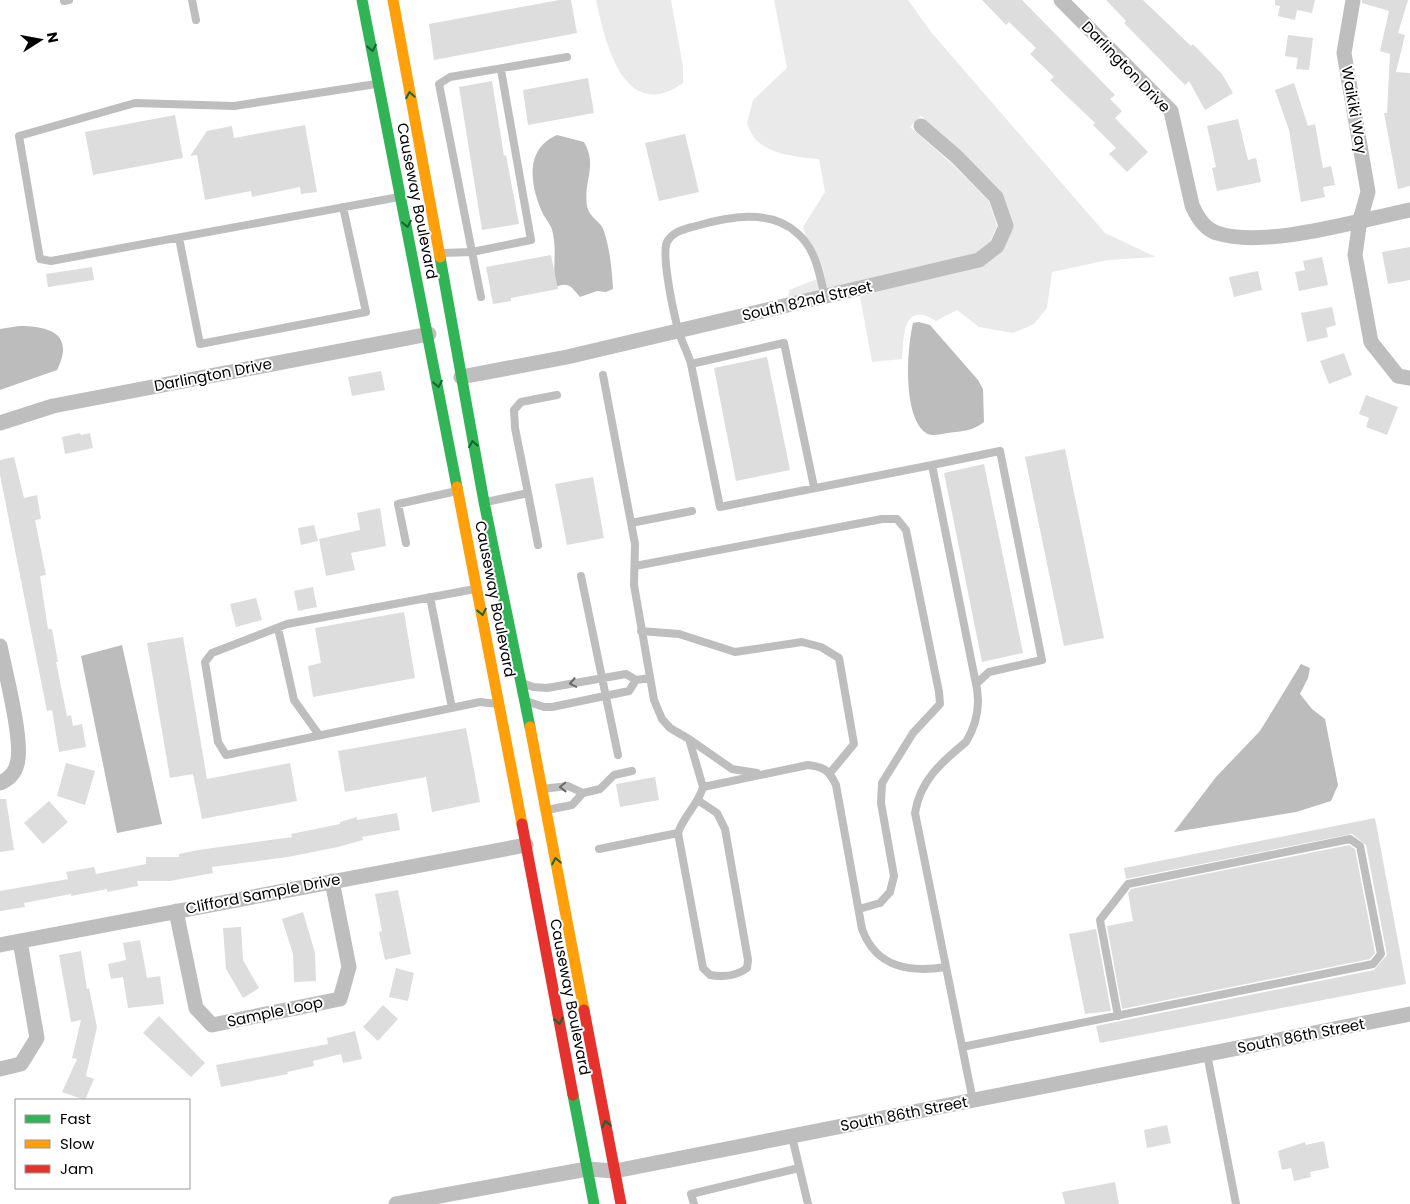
<svg xmlns="http://www.w3.org/2000/svg" width="1410" height="1204" font-family="Poppins,sans-serif">
  <rect width="100%" height="100%" fill="#fff"/>
  <path fill="#eaeaea" d="M596,0H671L683,67V83C624,125 605,42 596,0Z
    M774,0H908L931,32L1105,233L1156,257L1108,260L1052,272L1047,308L1034,324L1013,333L979,327L957,310L936,321C902,300 904,337 902,359L872,362L860,296L980,267L1002,251L1013,228L1002,192L963,152L921,116L910,127L951,163L989,201L997,226L990,242L975,254L788,298L789,290L817,279L814,262L803,227L825,192L819,159C799,157 771,155 756,140C752,136 749,128 747,123L753,100L787,68Z"/>
  <path fill="#bcbcbc" d="M557,135L584,142C598,167 583,180 587,206C589,218 601,221 604,231C610,250 612,270 613,289L606,292L597,291L580,297C572,288 569,281 556,287C552,268 557,253 553,234C552,226 547,221 543,214C530,186 524,149 557,135Z
    M919,322L930,325L978,380L983,389L984,422C973,431 962,431 948,433C941,434 932,437 926,433C902,416 907,348 913,323Z
    M19,326C50,326 75,334 57,370L0,390V329Z
    M122,645L162,824L117,833L81,656Z
    M1301,664L1310,668L1308,678L1300,694L1312,709L1325,719L1338,785L1331,801L1296,812L1174,832L1216,777L1260,731Z"/>
  <path fill="#ddd" d="M559,0H571L577,33L434,60L429,24Z
    M982,0H1022L1115,95L1110,99L1122,111L1115,118L1148,152L1127,172L1109,154L1116,148L1093,125L1095,123L1050,80L1054,77L1030,54L1036,48L1009,22L1006,25Z
    M1106,0H1143L1191,46L1193,44L1222,74L1233,93L1205,110L1189,81L1185,85L1124,23L1126,21Z
    M1275,0H1315L1312,13L1297,10L1295,20L1278,16L1280,6L1275,5Z
    M1362,0H1408L1398,33L1405,35L1396,72L1410,73V186L1398,189L1384,113H1387L1390,54L1380,51L1389,11L1362,3Z
    M1288,35L1313,38L1309,70L1296,69L1298,58L1285,56Z
    M588,78L594,113L528,125L523,90Z
    M492,81L504,156L506,155L519,224L482,230L459,87Z
    M1294,83L1308,126L1315,124L1323,168L1331,166L1335,185L1323,187L1325,197L1301,202L1289,130L1275,90Z
    M175,115L183,158L93,175L85,132Z
    M1238,119L1248,160L1256,158L1261,182L1217,191L1212,168L1216,167L1207,126Z
    M305,125L317,192L301,194L300,187L252,197L251,191L205,200L197,155L190,156L207,131L232,126L234,138Z
    M685,134L699,192L659,201L645,143Z
    M1410,247V280L1388,284L1382,252Z
    M551,255L558,289L511,298V301L493,304L486,267Z
    M1322,257L1328,285L1299,291L1295,272L1305,270L1303,261Z
    M92,267L94,280L48,287L46,274Z
    M1258,271L1262,290L1234,297L1229,277Z
    M1332,307L1336,325L1326,328L1328,337L1307,342L1301,313Z
    M1344,353L1352,375L1329,384L1320,361Z
    M767,357L790,470L736,481L714,368Z
    M381,371L385,390L352,396L348,377Z
    M1366,395L1398,407L1387,435L1366,427L1369,418L1359,414Z
    M80,433L81,435L90,433L93,448L65,454L62,437Z
    M1065,449L1104,638L1064,646L1025,457Z
    M14,457L24,498L37,495L41,519L35,520L46,575L40,576L48,629H52L58,662H56L67,716L71,715L73,726L82,724L86,747L59,752L52,710L47,711L0,475V460Z
    M984,464L1023,653L982,662L944,473Z
    M593,477L604,538L567,545L555,484Z
    M380,508L386,546L351,553L355,570L326,576L319,539L360,530L357,513Z
    M314,525L318,541L301,545L298,528Z
    M313,587L317,607L298,611L294,591Z
    M256,598L262,620L236,627L230,604Z
    M404,612L415,678L313,697L308,666L321,663L315,628Z
    M183,637L207,779L290,763L297,801L202,819L193,774L170,778L147,643Z
    M466,728L480,802L432,812L426,777L345,792L338,751Z
    M66,763L95,771L85,805L57,796Z
    M655,777L659,800L620,807L616,784Z
    M0,799H6L14,850L0,852Z
    M49,801L68,822L43,844L24,823Z
    M397,813L400,830L362,837L363,840L338,847L288,857L212,867L213,873L170,881H137L138,886L107,892V889L71,896V894L24,903L25,907L0,911V891L68,879L66,872L94,867L96,874L146,864V857H179V854L198,850L292,837L291,834L340,824V822L357,817V820Z
    M1375,818L1406,984L1100,1043L1096,1026L1374,970L1387,955L1366,845L1352,834L1126,879L1124,868Z
    M1349,845L1355,849L1375,953L1370,959L1122,1009L1107,926L1133,921L1128,893L1131,889Z
    M398,890L411,954L385,960L379,932L382,931L375,894Z
    M303,912L315,953L316,981L294,982L293,954L282,919Z
    M241,927L243,960L259,988L243,998L226,969L223,928Z
    M1096,929L1111,1011L1085,1014L1069,934Z
    M140,940L147,978L160,976L164,1004L128,1008L123,977L111,979L108,964L126,960L123,943Z
    M81,951L87,989L89,988L97,1027L86,1076L94,1079L85,1100L62,1092L77,1059L72,1058L81,1020L71,1022L59,955Z
    M396,968L414,973L408,1001L389,997Z
    M383,1005L398,1019L378,1041L363,1027Z
    M159,1016L205,1063L191,1077L143,1033Z
    M355,1031L362,1059L343,1063L341,1054L313,1061L314,1066L287,1072L288,1074L221,1087L216,1065L328,1044L327,1038Z
    M1167,1125L1171,1143L1147,1148L1144,1130Z
    M1324,1141L1329,1168L1310,1172L1311,1177L1294,1181L1291,1168L1282,1170L1278,1151L1305,1142L1306,1145Z
    M1115,1182L1119,1204H1065L1062,1192Z"/>
  <g fill="none" stroke-linecap="round" stroke-linejoin="round">
    <path stroke="#bebebe" stroke-width="8" d="M192,0L196,20
      M64,1L69,0
      M376,84L234,106L135,103L19,136L40,259L51,261L399,197
      M179,238L200,344L366,312L343,207
      M441,253L472,252L439,84L450,77L567,57
      M481,297L472,252L531,240L501,70
      M691,364C688,353 682,343 679,332C674,316 661,255 667,242C673,231 685,229 696,226C727,217 769,208 797,233C816,249 819,273 825,297
      M603,375L635,544L634,585L654,700L662,719L670,728L689,739L703,787L808,765C824,767 829,770 836,785L862,929C876,968 910,973 946,967
      M814,487L784,343L691,364L720,507L932,465
      M528,493L515,428L514,410L521,402L557,395
      M486,502L528,493L538,545
      M631,523L692,511
      M406,543L398,504L457,491
      M635,566L882,519H897L906,530L939,692L940,704L913,733L882,783L881,803L894,876L890,892L880,903L859,909
      M581,576L618,755
      M475,589L287,624L212,653L205,662L218,742L226,755L480,702L498,704
      M430,597L452,708
      M278,628L294,700L319,735
      M641,631L679,634L735,652L802,642L821,647L839,658L854,744L830,773
      M525,684L533,687L547,688L626,674L636,680L650,678
      M529,702L544,707H552L629,691L636,680
      M689,739L732,769L757,773
      M542,789L568,786L583,793
      M547,810L572,805L583,793L600,789L614,775L632,771
      M678,833L703,968L710,975C722,977 737,976 747,968L748,960L725,829L717,813L699,801
      M599,849L678,833C684,815 698,805 703,787
      M962,1047L1373,964L1381,954L1360,846L1350,839L1128,884L1100,920L1118,1016
      M1207,1054L1236,1204
      M973,1101L915,813C920,780 942,762 966,742C978,722 981,701 975,679L932,465L1000,451L1042,660L989,672L976,684
      M792,1137L808,1204
      M694,1204L691,1194L799,1168"/>
    <path stroke="#bebebe" stroke-width="15" d="M1061,0L1171,111L1192,205C1197,217 1204,229 1217,233C1265,249 1359,220 1410,210
      M1353,0L1344,53L1368,192L1360,220L1355,255L1371,342L1398,376L1410,378
      M461,377L567,357L979,260L997,246L1006,226L996,197L957,157L921,126
      M0,423L53,406L429,334
      M0,646C5,671 24,743 17,764C15,773 9,779 0,783
      M176,911L196,1008L212,1025L340,999L349,967L332,881
      M0,945L526,845
      M0,1069L21,1064L37,1038L20,941
      M396,1204L587,1169L615,1171L1410,1014"/>
    <path stroke="#30b455" stroke-width="11" d="M362,0L457,487
      M440,257L484,502L530,727
      M573,1095L594,1204"/>
    <path stroke="#ff9f0a" stroke-width="11" d="M393,0L440,257
      M457,487L522,824
      M530,727L584,1010"/>
    <path stroke="#e5322d" stroke-width="11" d="M522,824L573,1095
      M584,1010L621,1204"/>
  </g>
  <defs><path id="oneway-chevron" d="M-2-3.5L2.5 0L-2 3.5" fill="none" stroke-width="1.6" stroke-linecap="round" stroke-linejoin="round" transform="scale(1.25)"/></defs>
  <g stroke="#1a632f">
    <use href="#oneway-chevron" transform="translate(372 48) rotate(79)"/>
    <use href="#oneway-chevron" transform="translate(410 95) rotate(-100)"/>
    <use href="#oneway-chevron" transform="translate(407 224) rotate(79)"/>
    <use href="#oneway-chevron" transform="translate(438 384) rotate(79)"/>
    <use href="#oneway-chevron" transform="translate(473 444) rotate(-100)"/>
    <use href="#oneway-chevron" transform="translate(482 612) rotate(79)"/>
    <use href="#oneway-chevron" transform="translate(556 861) rotate(-101)"/>
    <use href="#oneway-chevron" transform="translate(559 1021) rotate(79)"/>
    <use href="#oneway-chevron" transform="translate(606 1124) rotate(-101)"/>
  </g>
  <g stroke="#686868">
    <use href="#oneway-chevron" transform="translate(573 683) rotate(170)"/>
    <use href="#oneway-chevron" transform="translate(563 787) rotate(179)"/>
  </g>
  <g text-anchor="middle" stroke-width="4" stroke-linejoin="round" paint-order="stroke">
    <g font-size="15" fill="#000" stroke="#fff">
      <text transform="translate(1126 67) rotate(46)" y="5">Darlington Drive</text>
      <text transform="translate(1354 110) rotate(80)" y="5">Waikiki Way</text>
      <text transform="translate(417 201) rotate(79)" y="5">Causeway Boulevard</text>
      <text transform="translate(807 301) rotate(-13)" y="5">South 82nd Street</text>
      <text transform="translate(213 375) rotate(-11)" y="5">Darlington Drive</text>
      <text transform="translate(495 599) rotate(79)" y="5">Causeway Boulevard</text>
      <text transform="translate(263 894) rotate(-11)" y="5">Clifford Sample Drive</text>
      <text transform="translate(570 997) rotate(79)" y="5">Causeway Boulevard</text>
      <text transform="translate(275 1012) rotate(-12)" y="5">Sample Loop</text>
      <text transform="translate(1301 1036) rotate(-11)" y="5">South 86th Street</text>
      <text transform="translate(904 1114) rotate(-11)" y="5">South 86th Street</text>
    </g>
  </g>
  <rect x="15" y="1099" width="175" height="90" fill="#ffffff" stroke="#999999"/>
  <rect x="25" y="1115" width="25" height="8" fill="#30b455" stroke="#999999"/>
  <text x="60" y="1124" font-size="15" fill="#000000">Fast</text>
  <rect x="25" y="1140" width="25" height="8" fill="#ff9f0a" stroke="#999999"/>
  <text x="60" y="1149" font-size="15" fill="#000000">Slow</text>
  <rect x="25" y="1165" width="25" height="8" fill="#e5322d" stroke="#999999"/>
  <text x="60" y="1174" font-size="15" fill="#000000">Jam</text>
  <g transform="translate(40 40) rotate(79)" stroke="#ffffff" stroke-width="4" paint-order="stroke">
  <path d="M0-4L9 19L0 12L-9 19Z" fill="#000000"/>
  <text y="-8" font-size="14" font-weight="bold" text-anchor="middle" fill="#000000">N</text>
  </g>
</svg>
